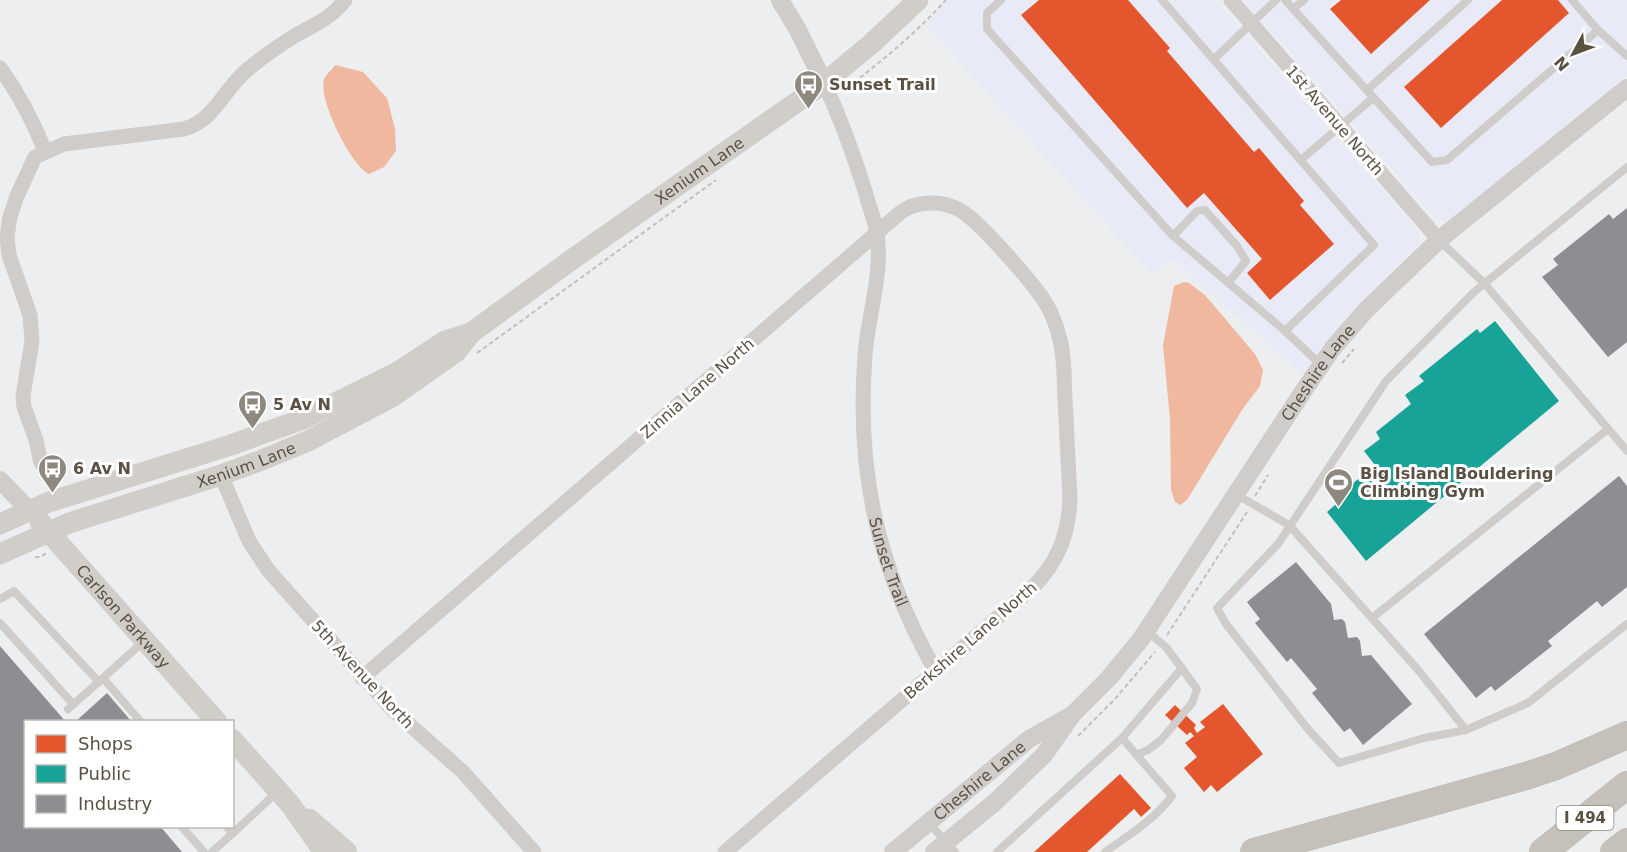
<svg xmlns="http://www.w3.org/2000/svg" width="1627" height="852" font-family="'DejaVu Sans',sans-serif">
  <rect width="100%" height="100%" fill="#edeeef"/>
  <path fill="#e8ebf7" d="M948,0H1215L1419,231V243L1355,306L1302,374L1173,260L1151,273L926,25Z
    M1244,0H1627V75L1452,218L1445,221L1434,217Z"/>
  <path fill="#f1b8a0" d="M335,65L363,72L387,98L395,129L396,151L384,167L369,174C351,166 318,99 324,80C325,75 332,70 335,65Z
    M1184,282L1189,283L1205,295L1255,354L1263,370L1260,386L1242,410L1187,500L1180,505L1175,502L1171,490L1170,419L1163,345L1174,286Z"/>
  <path fill="#e4572e" d="M1039,0H1128L1170,48L1167,51L1254,152L1259,148L1304,201L1300,205L1334,244L1270,300L1247,273L1262,259L1204,193L1187,208L1021,15Z
    M1341,0H1430L1371,54L1330,9Z
    M1502,0H1558L1569,13L1441,128L1404,87Z
    M1223,704L1263,754L1217,792L1211,785L1204,792L1184,768L1197,757L1185,743L1194,736L1190,732L1187,735L1165,715L1175,705L1196,725L1194,728L1197,733L1205,727L1200,722Z
    M1120,774L1151,808L1141,817L1134,809L1087,852H1034Z"/>
  <path fill="#17a398" d="M1495,321L1559,401L1366,561L1327,512L1343,498L1340,494L1375,465L1364,451L1380,439L1376,432L1411,404L1405,395L1424,381L1419,376L1477,329L1480,333Z"/>
  <path fill="#8d8d92" d="M1627,208V342L1608,357L1542,277L1558,265L1553,259L1609,214L1613,219Z
    M1619,476L1627,486V587L1602,607L1597,601L1548,641L1552,646L1495,691L1491,686L1476,698L1424,634Z
    M1296,562L1331,604L1334,620L1342,619L1345,622L1348,638L1357,637L1360,641L1362,656L1371,655L1412,704L1363,745L1350,728L1344,732L1312,693L1317,689L1291,658L1287,662L1255,623L1260,619L1247,602Z
    M0,646L66,722H26V826H160L182,852H0Z
    M107,693L132,722H75Z"/>
  <g fill="none" stroke-linecap="round" stroke-linejoin="round">
    <defs>
      <path id="motorway" d="M1254,852L1526,776L1556,766L1627,735
        M1543,852L1627,785
        M1614,852L1627,842"/>
    </defs>
    <use href="#motorway" stroke="#beb9b1" stroke-width="28"/>
    <path stroke="#c8bbbe" stroke-width="2" stroke-dasharray="4.5 3" stroke-linecap="butt" d="M848,87C883,60 916,33 946,0
      M477,353L716,180
      M1342,363L1354,349
      M1255,496L1268,475
      M35,557H41L46,553
      M1167,635L1247,512
      M1078,736L1114,700L1155,652"/>
    <path stroke="#cfccc9" stroke-width="8" d="M1001,0L987,13V29L1173,236L1285,331L1320,364
      M1162,0L1374,245L1285,331
      M1285,0L1432,162L1447,160L1598,30
      M1572,0L1598,30L1627,56
      M1293,9L1304,0
      M1214,59L1276,0
      M1367,90L1468,0
      M1301,160L1373,98
      M1627,167L1474,292L1386,381L1278,544L1217,608L1226,624L1307,728L1339,763L1424,738L1466,730L1528,703L1627,624
      M1173,236L1197,211L1205,210L1237,246L1246,261L1228,283
      M1439,240L1484,283L1627,451
      M1237,495L1289,525L1419,671L1466,730
      M0,599L14,591L99,682
      M1372,618L1608,429
      M0,623L73,704
      M68,709L102,679
      M141,722L103,678L144,641
      M1122,738L1182,668
      M1138,754L1148,750L1161,740L1192,703L1197,689L1166,647L1147,631
      M928,822L955,852
      M181,826L204,852
      M226,826L232,834L277,792
      M212,852L232,834
      M997,852L1122,738L1172,796C1154,820 1129,835 1105,852"/>
    <g stroke="#cfccc9" stroke-width="15">
      <path d="M1231,0L1439,240"/>
      <path d="M0,68C19,94 33,121 45,151"/>
      <path id="s1" d="M824,83C841,119 854,156 866,194C869,207 875,220 877,234C883,275 868,314 865,356C856,472 878,569 935,670"/>
      <path d="M41,463L36,440L24,407L23,396L32,341L30,315L9,255L7,237L10,217L17,196L35,157L64,144L184,129C215,120 223,90 247,70C262,57 280,45 296,35C314,25 333,17 345,0"/>
      <path d="M221,475L249,541L268,570L392,709L463,772L534,852"/>
      <path d="M362,678L901,212C917,201 940,200 958,209C977,218 1033,283 1045,302C1052,313 1056,324 1059,336C1065,357 1064,379 1065,400C1067,432 1068,464 1070,497C1069,534 1058,563 1031,589L725,852"/>
    </g>
    <g stroke="#cfccc9" stroke-width="18">
      <path d="M780,0L798,30L824,83"/>
      <path d="M0,480L30,511"/>
      <path id="s2" d="M893,852L1029,739L1068,717"/>
      <path id="s3" d="M934,852L994,803L1044,755L1072,715L1109,678L1141,639L1304,390L1333,348L1366,310L1439,240L1627,88"/>
    </g>
    <g stroke="#d1ceca" stroke-width="21">
      <path id="s4" d="M40,522L217,722"/>
      <path d="M0,524L49,502L231,445L303,419L398,372L445,341L471,333"/>
      <path id="s5" d="M0,554L69,523L221,475L262,460L308,441L392,397L456,352L471,333L574,258L824,83L871,44L918,0"/>
      <path d="M232,739L290,804L324,852"/>
      <path d="M309,819L347,852"/>
    </g>
    <use href="#motorway" stroke="#c5c0b9" stroke-width="27"/>
  </g>
  <defs>
    <symbol id="bus-pin" viewBox="-11 -11 22 30"><path d="M0 17L-7.5 6A9.5 9.5 0 1 1 7.5 6Z" fill="#8e887f" stroke="#fff"/><path d="M-5-6H5V4H4V6H2V4H-2V6H-4V4H-5ZM-3.5-4V0h7V-4ZM-3.5 1.2v1.5H-2V1.2ZM2 1.2v1.5H3.5V1.2Z" fill="#fff"/></symbol>
    <symbol id="stadium-pin" viewBox="-11 -11 22 30"><path d="M0 17L-7.5 6A9.5 9.5 0 1 1 7.5 6Z" fill="#8e887f" stroke="#fff"/><path d="M0-5a6.5 5 0 1 0 0 10a6.5 5 0 1 0 0-10ZM-3.5-1.8h7v3.6h-7Z" fill="#fff"/></symbol>
  </defs>
  <g fill-rule="evenodd">
    <use href="#bus-pin" x="792" y="68" width="33" height="45"/>
    <use href="#bus-pin" x="236" y="388" width="33" height="45"/>
    <use href="#bus-pin" x="36" y="452" width="33" height="45"/>
    <use href="#stadium-pin" x="1322" y="466" width="33" height="45"/>
  </g>
  <g text-anchor="middle" stroke-width="6" stroke-linejoin="round" paint-order="stroke">
    <rect fill="#fff" stroke="#8c857b" stroke-width="1.5" x="1556.5" y="806" width="57" height="24" rx="4.5"/>
    <g font-size="15" font-weight="bold" fill="#5b5143">
      <text x="1585" y="823">I 494</text>
    </g>
    <g font-size="16" font-weight="bold" fill="#5b5143" stroke="#fff" text-anchor="start">
      <text x="829" y="90">Sunset Trail</text>
      <text x="273" y="410">5 Av N</text>
      <text x="73" y="474">6 Av N</text>
      <text x="1360" y="479">Big Island Bouldering<tspan x="1360" dy="18">Climbing Gym</tspan></text>
    </g>
    <g font-size="16" fill="#5b5143" stroke="#fff">
      <text transform="translate(1335 120) rotate(49)" y="6">1st Avenue North</text>
      <text dy="6" stroke="none"><textPath href="#s5" startOffset="806">Xenium Lane</textPath></text>
      <text dy="6" stroke="none"><textPath href="#s3" startOffset="618">Cheshire Lane</textPath></text>
      <text transform="translate(697 388) rotate(-41)" y="6">Zinnia Lane North</text>
      <text dy="6" stroke="none"><textPath href="#s5" startOffset="262">Xenium Lane</textPath></text>
      <text dy="6" stroke="none"><textPath href="#s1" startOffset="492">Sunset Trail</textPath></text>
      <text dy="6" stroke="none"><textPath href="#s4" startOffset="126">Carlson Parkway</textPath></text>
      <text transform="translate(970 640) rotate(-41)" y="6">Berkshire Lane North</text>
      <text transform="translate(363 674) rotate(47)" y="6">5th Avenue North</text>
      <text dy="6" stroke="none"><textPath href="#s2" startOffset="112">Cheshire Lane</textPath></text>
    </g>
  </g>
  <rect x="24" y="720" width="210" height="108" fill="#ffffff" stroke="#bdb9b4" stroke-width="1.5"/>
  <rect x="36" y="735" width="30" height="18" fill="#e4572e" stroke="#bdb9b4" stroke-width="1.5"/>
  <text x="78" y="750" font-size="18" fill="#5b5143">Shops</text>
  <rect x="36" y="765" width="30" height="18" fill="#17a398" stroke="#bdb9b4" stroke-width="1.5"/>
  <text x="78" y="780" font-size="18" fill="#5b5143">Public</text>
  <rect x="36" y="795" width="30" height="18" fill="#8d8d92" stroke="#bdb9b4" stroke-width="1.5"/>
  <text x="78" y="810" font-size="18" fill="#5b5143">Industry</text>
  <g transform="translate(1573 54) rotate(229)" stroke="#ffffff" stroke-width="4.5" paint-order="stroke">
  <path d="M0-4.5L10 22L0 15L-10 22Z" fill="#5b5143"/>
  <text y="-9" font-size="16" font-weight="bold" text-anchor="middle" fill="#5b5143">N</text>
  </g>
</svg>
